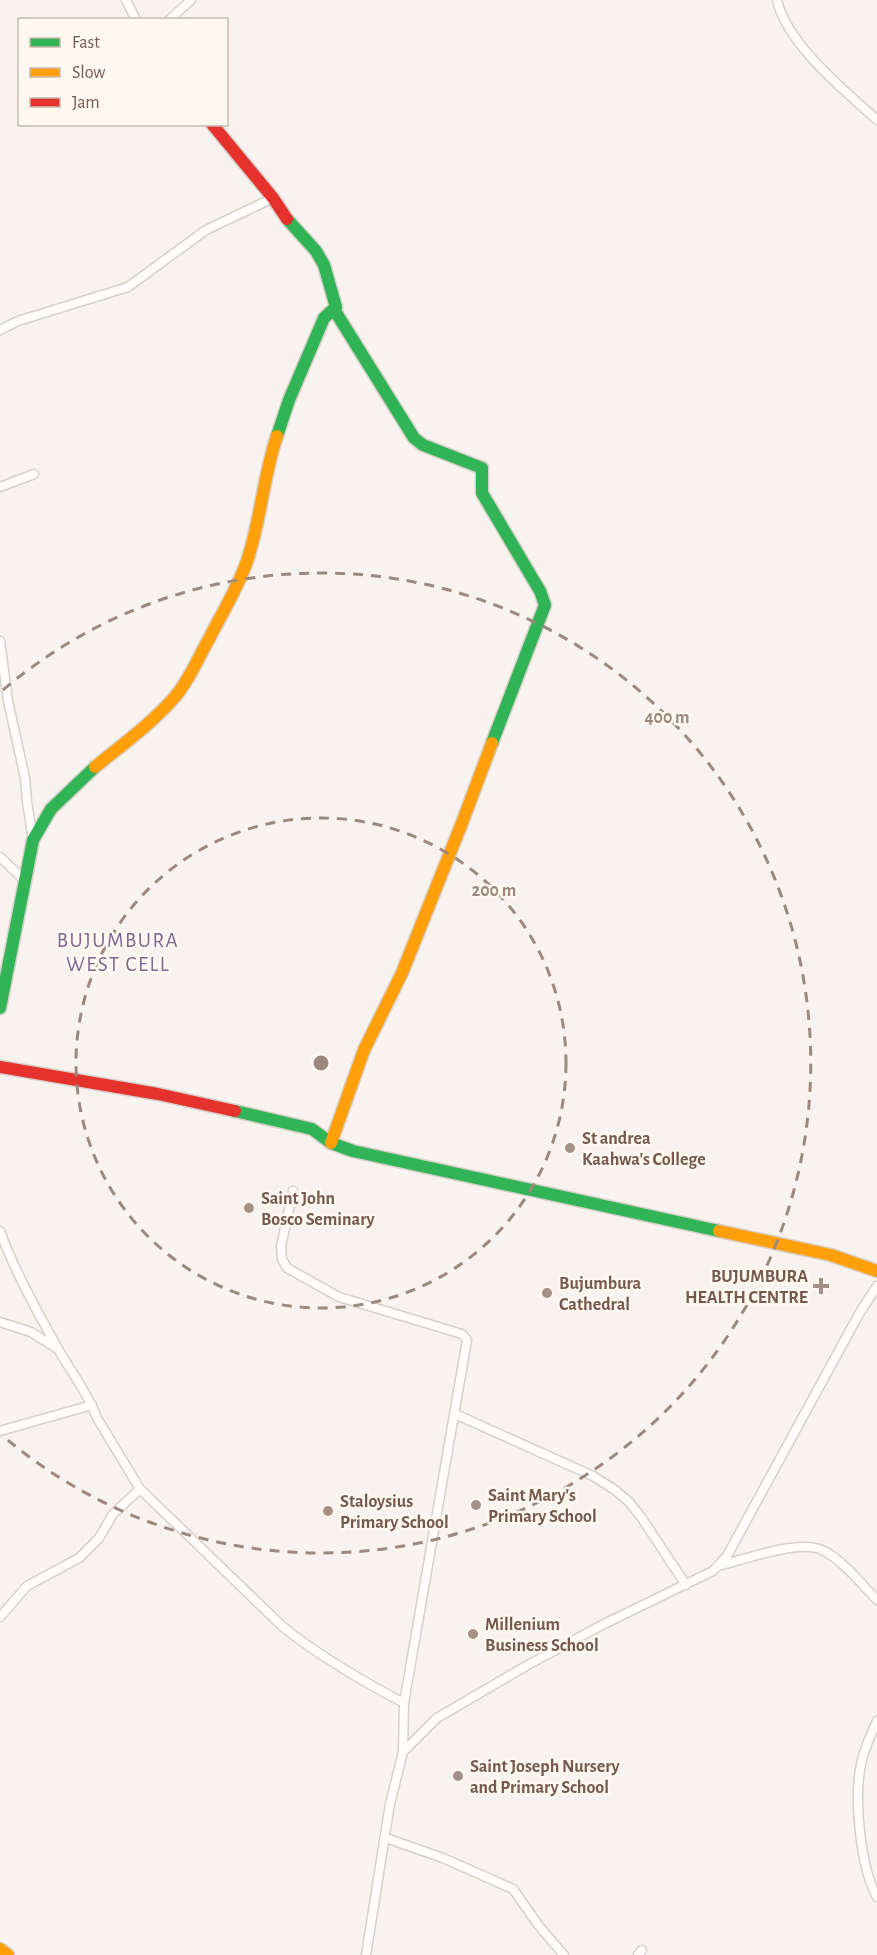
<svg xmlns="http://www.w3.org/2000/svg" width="877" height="1955" font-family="'Alegreya Sans',sans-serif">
  <rect width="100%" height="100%" fill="#f8f3ee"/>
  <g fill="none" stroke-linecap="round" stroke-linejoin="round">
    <defs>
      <path id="street" d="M126,0L136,20
        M777,0C787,44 844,90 877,120
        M169,20L191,0
        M0,330L18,321L128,287L206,230L273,198
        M0,487L34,474
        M0,641L8,701L25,778L27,802L33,840
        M0,857L24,880
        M293,1191L281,1246L282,1259L287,1268L339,1297L462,1334L467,1340L404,1703L403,1752
        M0,1231C15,1272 37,1311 58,1349C71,1372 88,1393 97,1418L140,1489L283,1627C321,1657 362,1681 404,1703
        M0,1322L31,1332L58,1349
        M455,1414L593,1476L615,1490L629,1502L641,1517L686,1585
        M0,1431L92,1405
        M718,1566C742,1560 800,1539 822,1550C842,1559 862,1585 877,1600
        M0,1617L27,1586L79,1558L99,1538L113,1514L140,1489
        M877,1721C871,1734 865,1747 862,1760C853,1795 860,1866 877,1897
        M386,1838L443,1858L513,1889L539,1926L564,1955
        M366,1955L390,1804L403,1752L437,1718L526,1666L602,1625L713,1571L727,1556L859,1314L877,1286
        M638,1955L642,1950"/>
      <path id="fast" d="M336,307L335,311L414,438L423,445L482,468V493L540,591L545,605L492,743
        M277,436L289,400L324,318L336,307L324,265L316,251L287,219
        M0,1008L33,840L51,809L95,767
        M235,1111L312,1129L331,1143L353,1151L719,1231"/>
      <path id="slow" d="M95,767C122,745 151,724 174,698C189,681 198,658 209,639C222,613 238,588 247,561C261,520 263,477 277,436
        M331,1143L364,1050L402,973L462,823L492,743
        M719,1231L831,1255L877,1271
        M0,1949L8,1955"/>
      <path id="jam" d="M212,124L273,198L287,219
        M0,1067L158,1094L235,1111"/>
    </defs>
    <use href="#street" stroke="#d6d0ca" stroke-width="11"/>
    <use href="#fast" stroke="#d8d0ca" stroke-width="15"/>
    <use href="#slow" stroke="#d8d0ca" stroke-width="15"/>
    <use href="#jam" stroke="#d8d0ca" stroke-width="15"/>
    <use href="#street" stroke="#fefdfc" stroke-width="8"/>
    <use href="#fast" stroke="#30b455" stroke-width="12"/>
    <use href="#slow" stroke="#ff9f0a" stroke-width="12"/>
    <use href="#jam" stroke="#e5322d" stroke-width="12"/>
  </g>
  <g fill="none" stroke="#9d887e" stroke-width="3" stroke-dasharray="10 8">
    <circle cx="321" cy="1063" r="245"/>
    <path d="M3 690A490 490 0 1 1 3 1436"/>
  </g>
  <g fill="#a49086" stroke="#fef8f1" stroke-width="2">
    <circle cx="570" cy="1148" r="6"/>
    <circle cx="249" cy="1208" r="6"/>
    <path d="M818 1277h6v6h6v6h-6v6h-6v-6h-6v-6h6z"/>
    <circle cx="547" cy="1293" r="6"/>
    <circle cx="476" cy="1505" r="6"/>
    <circle cx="328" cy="1511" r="6"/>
    <circle cx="473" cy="1634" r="6"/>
    <circle cx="458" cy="1776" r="6"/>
  </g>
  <g text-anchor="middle" stroke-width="5" stroke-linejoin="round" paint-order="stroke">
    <g font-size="18" font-weight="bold" fill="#765a4e" stroke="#fef8f1" text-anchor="start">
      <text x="582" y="1144">St andrea<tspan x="582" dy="21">Kaahwa's College</tspan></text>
      <text x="261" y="1204">Saint John<tspan x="261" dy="21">Bosco Seminary</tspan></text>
      <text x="808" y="1282" text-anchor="end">BUJUMBURA<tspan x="808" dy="21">HEALTH CENTRE</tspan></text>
      <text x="559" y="1289">Bujumbura<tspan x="559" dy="21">Cathedral</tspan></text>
      <text x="488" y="1501">Saint Mary's<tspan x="488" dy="21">Primary School</tspan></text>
      <text x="340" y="1507">Staloysius<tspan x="340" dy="21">Primary School</tspan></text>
      <text x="485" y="1630">Millenium<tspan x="485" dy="21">Business School</tspan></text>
      <text x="470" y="1772">Saint Joseph Nursery<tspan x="470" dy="21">and Primary School</tspan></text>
    </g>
    <g font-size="21" letter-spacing="1.5" fill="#806692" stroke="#fef8f1">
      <text x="118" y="947">BUJUMBURA<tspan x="118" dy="24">WEST CELL</tspan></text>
    </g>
  </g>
  <circle cx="321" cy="1063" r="9" fill="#9d887e" stroke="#fef8f1" stroke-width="3"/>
  <g font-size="18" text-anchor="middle" font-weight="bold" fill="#9d887e" stroke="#fef8f1" stroke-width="5" stroke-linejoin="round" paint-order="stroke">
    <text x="667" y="723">400 m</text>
    <text x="494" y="896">200 m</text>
  </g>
  <rect x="18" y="18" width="210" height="108" fill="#fef8f1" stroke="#c8b9b0" stroke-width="1.5"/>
  <rect x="30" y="38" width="30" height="9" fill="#30b455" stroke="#c8b9b0" stroke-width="1.5"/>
  <text x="72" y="48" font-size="18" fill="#765a4e">Fast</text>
  <rect x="30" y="68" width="30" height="9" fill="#ff9f0a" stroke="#c8b9b0" stroke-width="1.5"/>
  <text x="72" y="78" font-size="18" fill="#765a4e">Slow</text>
  <rect x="30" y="98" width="30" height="9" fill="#e5322d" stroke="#c8b9b0" stroke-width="1.5"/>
  <text x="72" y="108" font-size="18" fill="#765a4e">Jam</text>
</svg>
